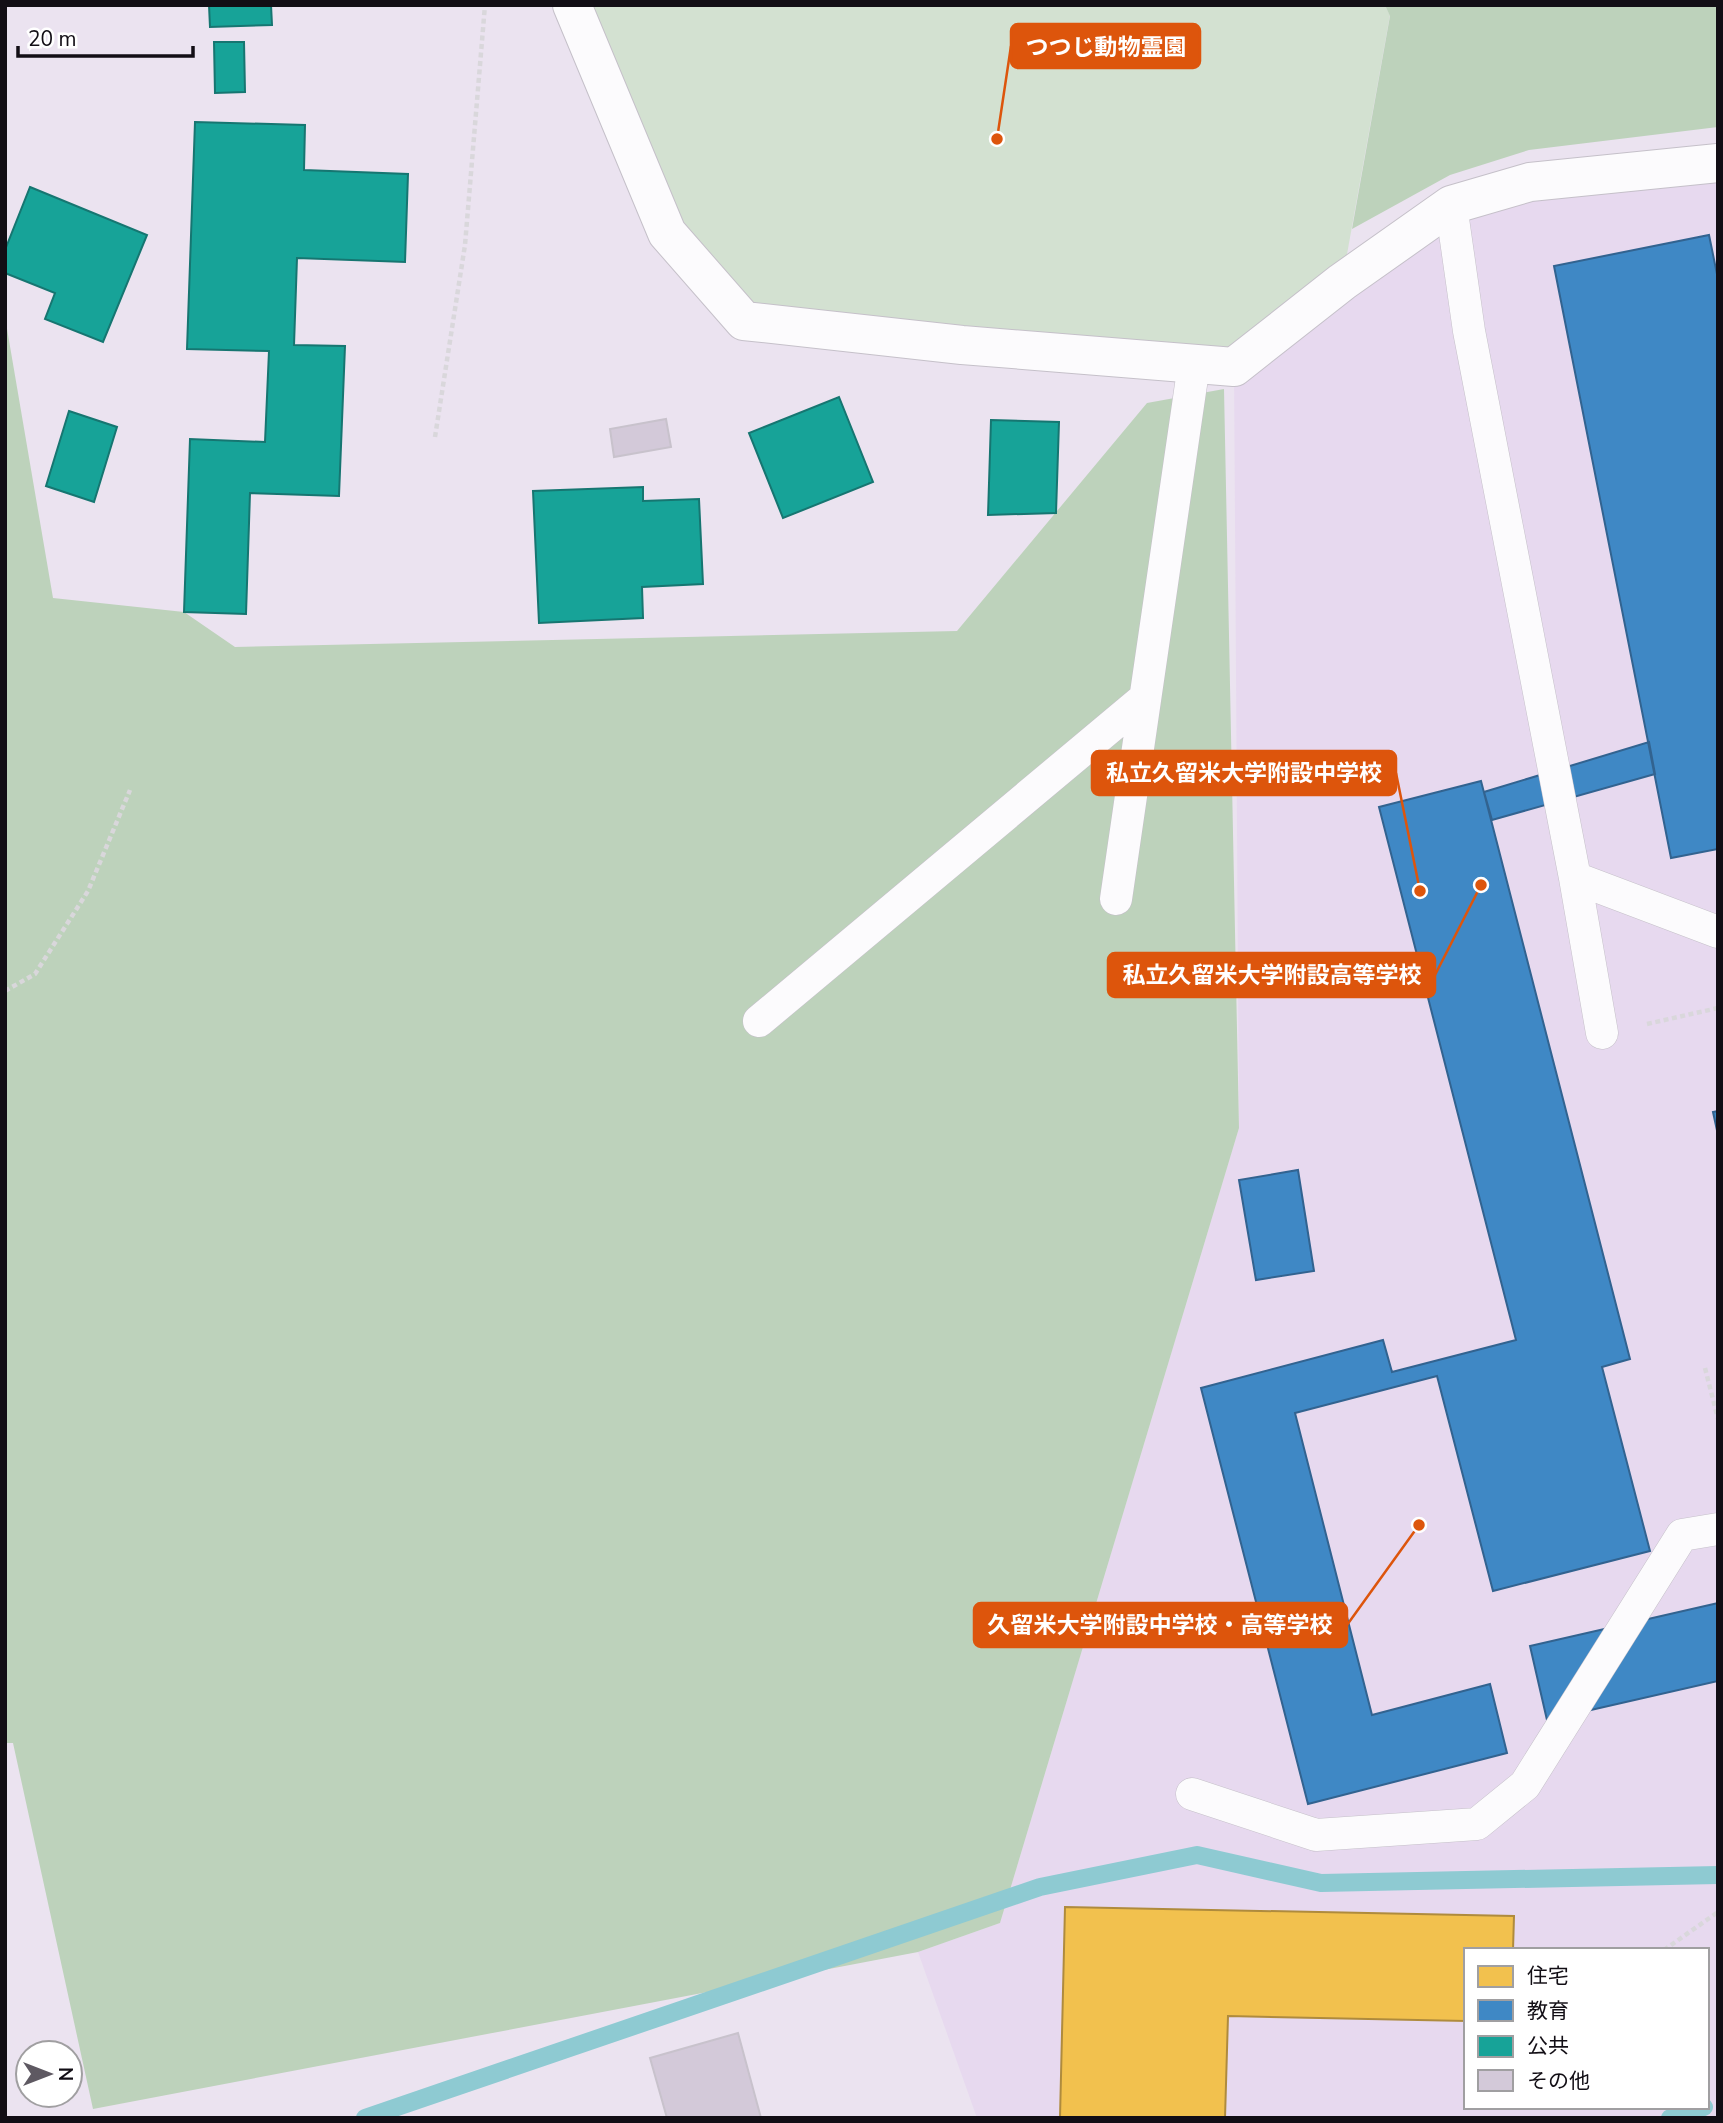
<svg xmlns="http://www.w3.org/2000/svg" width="1723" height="2123" font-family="'Nunito Sans','Noto Sans JP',sans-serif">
  <rect width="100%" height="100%" fill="#ebe3f0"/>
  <path fill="#e7d9ef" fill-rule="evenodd" d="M1718,160V2118H977L918,1952L1000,1923L1239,1128L1234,367L1454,226L1530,182ZM1466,1950H1707V2107H1466Z"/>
  <path fill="#d3e1d1" d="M572,5H1385L1390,15L1342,282L1234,367L744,321L667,233Z"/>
  <path fill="#bdd2bb" d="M1385,5H1718V127L1529,150L1450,175L1352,229L1390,16Z
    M5,317L53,598L184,612L235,647L957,631L1147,403L1224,389L1239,1128L1000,1923L918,1952L93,2109L13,1743H5Z"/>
  <path fill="#f2c14e" stroke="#af8b3d" stroke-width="2" d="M1065,1907L1514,1916L1513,1950H1466V2021L1228,2016L1225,2118H1060Z"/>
  <path fill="#3f88c5" stroke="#326390" stroke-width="2" d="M1709,235L1718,279V849L1671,858L1554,266Z
    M1649,742L1655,774L1492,820L1484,792Z
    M1481,781L1630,1359L1602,1367L1650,1551L1493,1591L1437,1376L1295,1413L1372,1715L1490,1684L1507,1753L1308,1804L1201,1388L1383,1340L1392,1372L1516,1340L1379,807Z
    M1718,1111V1135L1713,1112Z
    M1298,1170L1314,1271L1256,1280L1239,1180Z
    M1718,1603V1681L1547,1720L1530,1646Z"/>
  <path fill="#17a398" stroke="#167671" stroke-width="2" d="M209,5H271L272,25L210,27Z
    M214,42H244L245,92L215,93Z
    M195,122L305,125L304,170L408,174L405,262L297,258L294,345L345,346L339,496L250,493L246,614L184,612L190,439L265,442L269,351L187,349Z
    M30,187L147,235L103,342L45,319L55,293L5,273V250Z
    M839,397L873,482L783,518L749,433Z
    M69,411L117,427L94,502L46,486Z
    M991,420L1059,422L1056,513L988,515Z
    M643,487V501L699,499L703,584L642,587L643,618L539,623L533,491Z"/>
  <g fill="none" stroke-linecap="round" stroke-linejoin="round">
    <path stroke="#8ecad2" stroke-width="18" d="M365,2118L1040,1887L1197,1855L1321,1883L1718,1875
      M1670,2118L1704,2107"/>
  </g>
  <path fill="#d3c9d9" stroke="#c8c2cc" stroke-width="2" d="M666,419L671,447L614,457L610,429Z
    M738,2033L761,2118H667L650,2058Z"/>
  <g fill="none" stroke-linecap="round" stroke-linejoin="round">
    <defs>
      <path id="service" d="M1451,205L1469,331L1575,878L1718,932
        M1575,878L1602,1033
        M1116,899L1194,364
        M759,1021L1145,698
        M1192,1794L1316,1835L1477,1824L1525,1785L1682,1535L1718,1529"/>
      <path id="minor" d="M572,5L667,233L744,321L962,345L1234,367L1342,282L1451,205L1530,182L1718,163"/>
    </defs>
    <use href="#service" stroke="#c5c0c9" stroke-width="33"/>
    <use href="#minor" stroke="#c5c0c9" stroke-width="40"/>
    <path stroke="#d9d7db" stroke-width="4.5" stroke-dasharray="5 3.5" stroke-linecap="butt" d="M435,437L465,245L485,5
      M5,991L35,974L88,891L130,790
      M1647,1024L1718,1008
      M1705,1368L1718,1419
      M1664,1950L1718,1912"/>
    <use href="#service" stroke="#fcfbfd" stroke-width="32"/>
    <use href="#minor" stroke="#fcfbfd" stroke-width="38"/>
  </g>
  <path fill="none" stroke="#dd550c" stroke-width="2.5" d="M997 139L1011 46M1420 891L1396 773M1481 885L1435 975M1419 1525L1347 1625"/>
  <g fill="#dd550c" stroke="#fff" stroke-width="2.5">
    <circle cx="997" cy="139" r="7"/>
    <circle cx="1420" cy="891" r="7"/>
    <circle cx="1481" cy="885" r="7"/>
    <circle cx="1419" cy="1525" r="7"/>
  </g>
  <g fill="#dd550c" stroke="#dd550c" stroke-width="2.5">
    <rect x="1011" y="24" width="189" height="44" rx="7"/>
    <rect x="1092" y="751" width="304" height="44" rx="7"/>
    <rect x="1108" y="953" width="327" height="44" rx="7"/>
    <rect x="974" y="1603" width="373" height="44" rx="7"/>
  </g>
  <g font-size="23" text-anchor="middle" font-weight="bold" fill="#fff">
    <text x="1106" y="55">つつじ動物霊園</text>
    <text x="1244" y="781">私立久留米大学附設中学校</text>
    <text x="1272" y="983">私立久留米大学附設高等学校</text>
    <text x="1160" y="1633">久留米大学附設中学校・高等学校</text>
  </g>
  <rect width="1723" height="2123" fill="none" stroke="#120e15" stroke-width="14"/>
  <rect x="1464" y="1948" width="245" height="161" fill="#ffffff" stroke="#a09fa1" stroke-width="2"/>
  <rect x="1478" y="1966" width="35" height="21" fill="#f2c14e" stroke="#a09fa1" stroke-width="2"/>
  <text x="1527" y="1983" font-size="21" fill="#120e15">住宅</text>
  <rect x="1478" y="2000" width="35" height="21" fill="#3f88c5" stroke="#a09fa1" stroke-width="2"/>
  <text x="1527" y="2018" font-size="21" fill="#120e15">教育</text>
  <rect x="1478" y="2036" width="35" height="21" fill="#17a398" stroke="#a09fa1" stroke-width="2"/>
  <text x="1527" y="2053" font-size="21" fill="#120e15">公共</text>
  <rect x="1478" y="2070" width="35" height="21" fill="#d3c9d9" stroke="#a09fa1" stroke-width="2"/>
  <text x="1527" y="2088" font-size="21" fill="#120e15">その他</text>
  <g transform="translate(49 2074) rotate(90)"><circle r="33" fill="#ffffff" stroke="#a09fa1" stroke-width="2"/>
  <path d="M0-5L12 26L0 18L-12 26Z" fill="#5e5962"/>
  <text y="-10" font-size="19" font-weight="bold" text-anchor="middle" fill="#120e15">N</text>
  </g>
  <path d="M18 46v10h175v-10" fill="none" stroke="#120e15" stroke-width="3.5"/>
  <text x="28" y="46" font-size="21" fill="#120e15" stroke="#ffffff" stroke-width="5" paint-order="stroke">20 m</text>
</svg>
